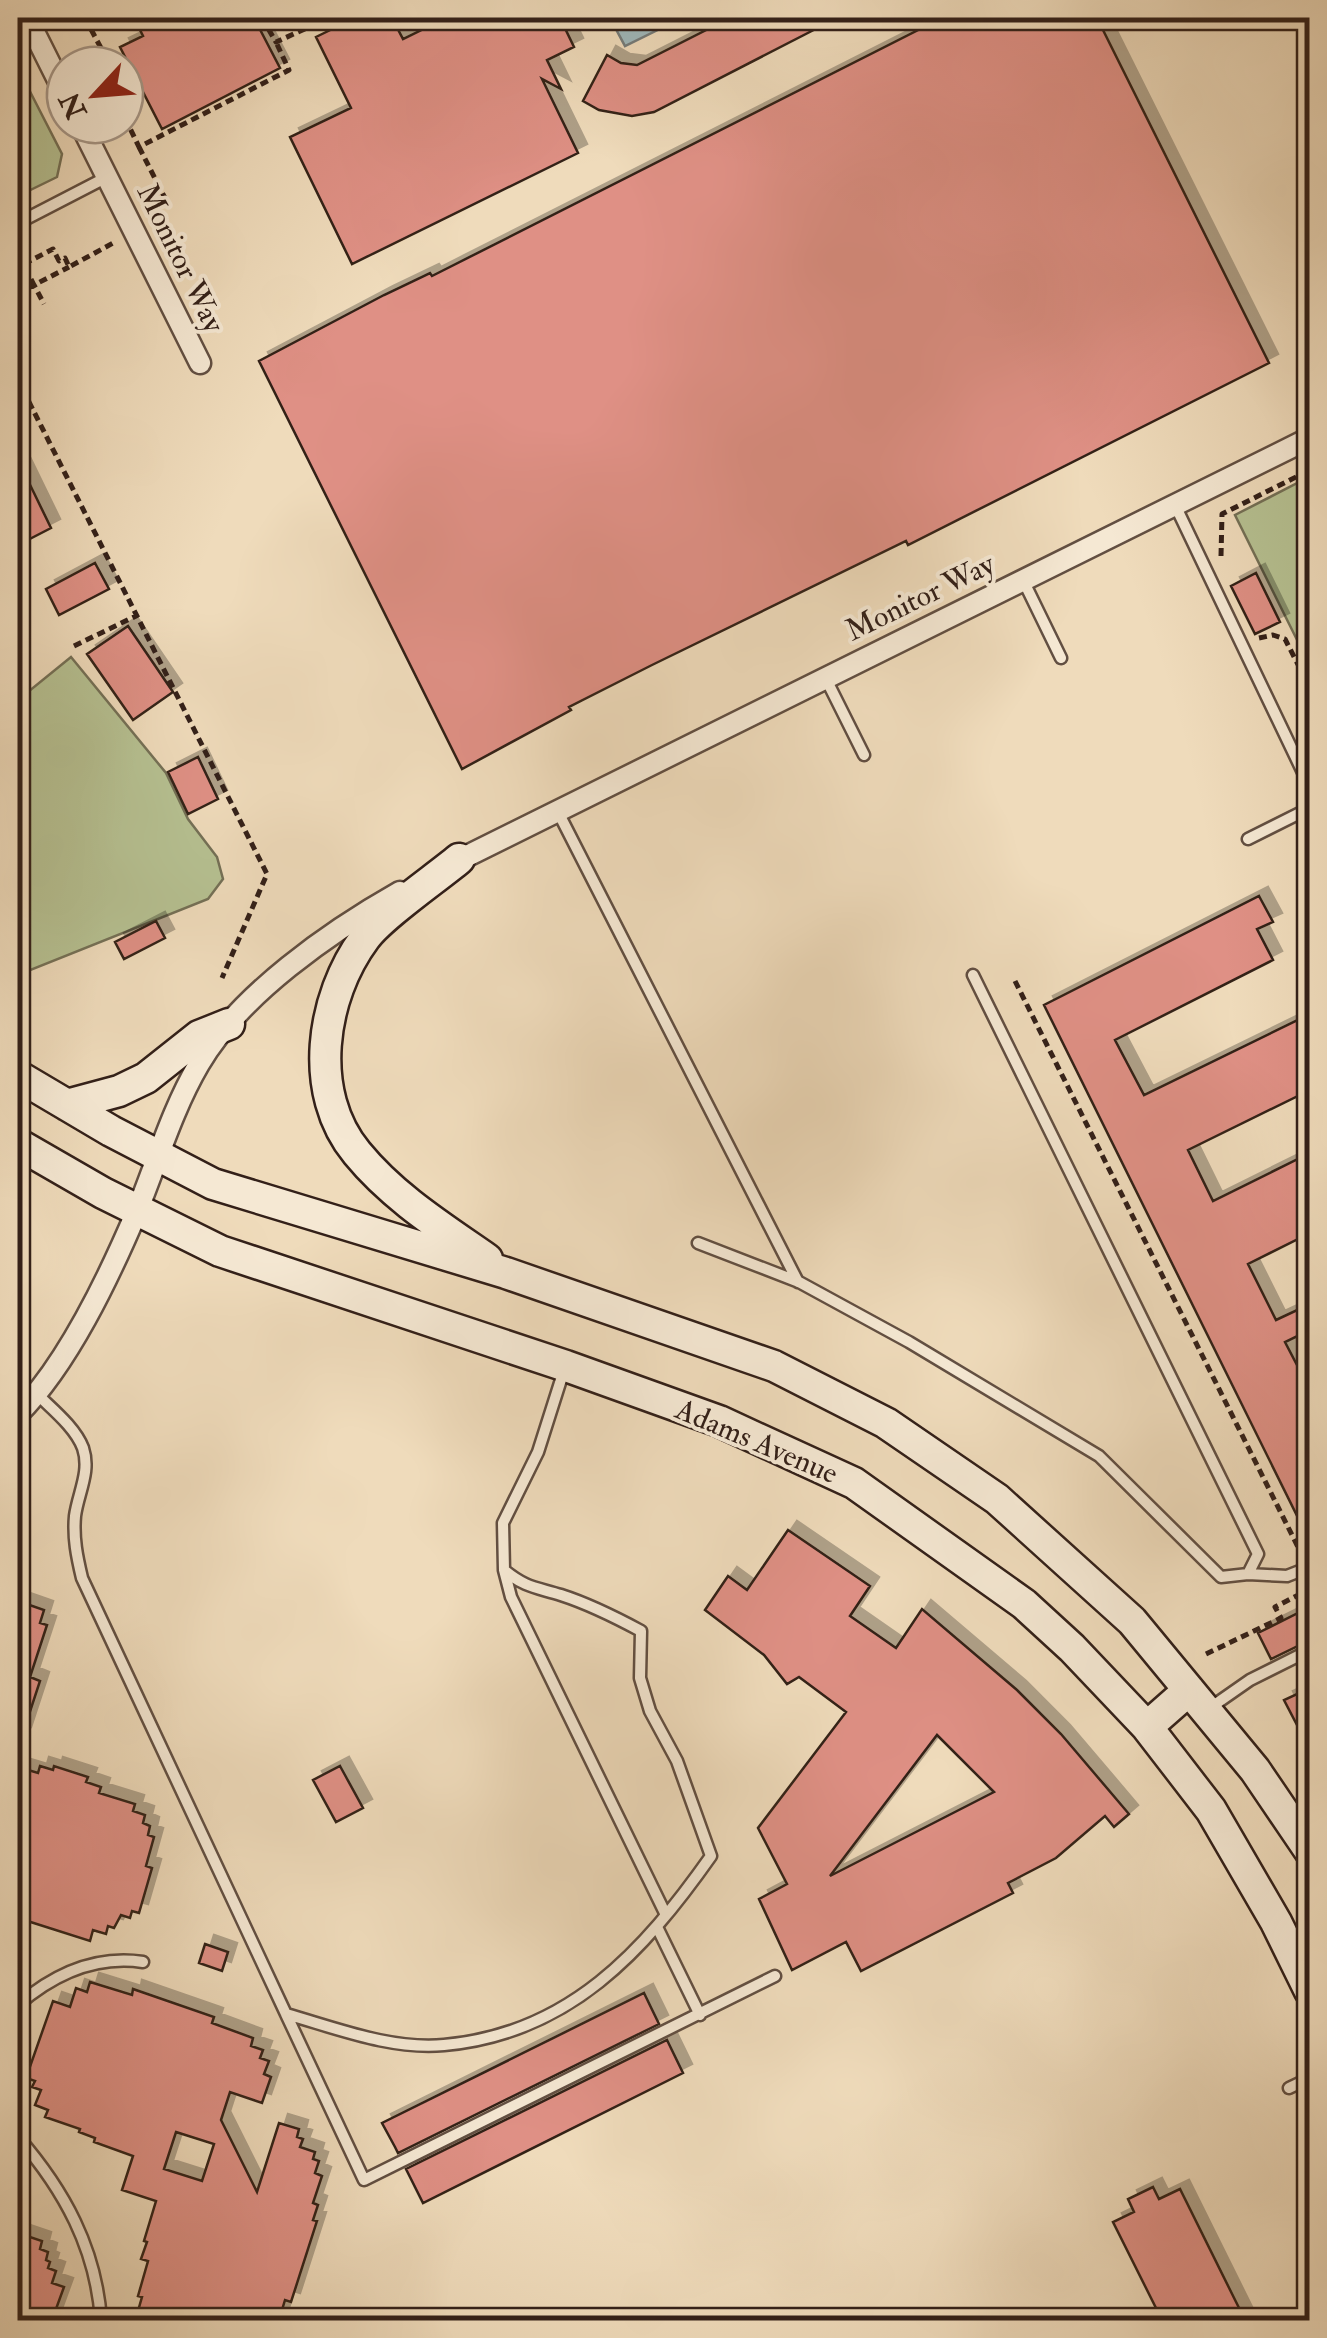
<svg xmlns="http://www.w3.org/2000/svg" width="1327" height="2338" font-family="'IM FELL Double Pica',serif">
  <defs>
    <filter id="shadow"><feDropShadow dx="9" dy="-9" stdDeviation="0" flood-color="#0004"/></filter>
  </defs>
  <rect width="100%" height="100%" fill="#efdbbb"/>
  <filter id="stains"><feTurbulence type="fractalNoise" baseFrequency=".002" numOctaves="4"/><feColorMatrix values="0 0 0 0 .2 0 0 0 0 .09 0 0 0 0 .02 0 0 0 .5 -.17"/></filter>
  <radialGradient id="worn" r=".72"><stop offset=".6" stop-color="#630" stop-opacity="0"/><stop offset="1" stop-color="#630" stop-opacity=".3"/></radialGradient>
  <path fill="#b6c192" stroke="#747056" stroke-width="2.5" d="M21,74L62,154L57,177L18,196V75Z
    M1309,477V664L1235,515Z
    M71,657L166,773L188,819L217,857L223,879L208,899L18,975V700Z"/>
  <path fill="#9fb8bb" stroke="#747b7a" stroke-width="2.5" d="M610,18H682L625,46Z"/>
  <path fill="#df9085" stroke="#332019" stroke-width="2.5" fill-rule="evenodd" filter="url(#shadow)" d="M134,18H254L280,68L162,129L120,47L143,36Z
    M355,18H392L403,39L446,18H560L574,47L547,60L561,89L542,79L578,153L352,264L290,137L351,108L316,37Z
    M730,18H837L654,112L632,116L599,110L583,101L607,55L621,63L637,65Z
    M942,18H1097L1269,363L908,545L906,541L652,665L569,707L571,710L462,769L259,361L384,295L430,273L432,276Z
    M18,460L51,528L18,545Z
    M95,563L109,589L59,615L46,589Z
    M1256,573L1280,622L1255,634L1231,586Z
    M128,626L173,692L133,720L87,654Z
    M198,757L218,799L188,814L168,772Z
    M1259,896L1273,922L1257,929L1273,960L1115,1040L1144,1095L1310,1014V1090L1188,1150L1213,1201L1310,1153V1233L1248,1264L1276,1320L1310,1304V1330L1285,1342L1310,1390V1542L1044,1005Z
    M156,921L165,938L124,959L115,942Z
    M788,1530L870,1586L850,1616L896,1648L922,1609L1017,1690L1061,1734L1129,1814L1114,1827L1105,1816L1056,1858L1008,1883L1013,1893L861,1971L846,1942L792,1970L759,1899L787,1884L758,1828L846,1712L799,1677L787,1684L764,1655L705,1610L728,1576L747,1590ZM937,1735L994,1792L830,1876Z
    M18,1601L44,1610L40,1623L47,1625L30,1677L40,1681L22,1736L18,1735Z
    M1310,1607V1640L1271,1659L1258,1633Z
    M1310,1688V1750L1284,1700Z
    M40,1766L53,1770L54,1766L88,1777L86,1782L101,1787L99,1793L135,1804L133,1811L145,1815L143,1823L150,1826L148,1835L154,1837L146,1866L152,1868L139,1913L132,1911L130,1918L121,1915L114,1928L108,1926L106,1934L93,1930L90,1941L18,1918V1767L38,1773Z
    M340,1766L363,1808L336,1822L313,1780Z
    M205,1944L228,1952L222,1971L199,1963Z
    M90,1982L132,1995L133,1989L214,2017L212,2023L253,2038L251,2046L263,2050L260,2058L269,2061L264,2074L271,2077L262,2103L230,2092L221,2120L257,2192L279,2123L299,2129L297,2137L303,2139L300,2147L315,2152L313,2159L319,2161L315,2173L322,2176L313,2203L318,2205L313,2220L317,2221L291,2302L285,2300L279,2320H152L154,2316L138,2311L142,2297L138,2296L148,2261L141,2259L147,2242L144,2241L156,2201L122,2190L133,2156L94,2142L95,2138L79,2132L80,2129L45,2117L48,2110L35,2105L41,2090L32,2087L35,2081L26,2078L53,2001L70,2007L76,1988L87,1992ZM176,2132L214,2144L202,2181L164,2169Z
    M644,1993L659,2024L398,2153L395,2147L382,2123Z
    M667,2040L683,2073L423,2203L406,2169Z
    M1153,2187L1159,2199L1180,2189L1245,2320H1162L1113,2222L1134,2212L1128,2199Z
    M18,2233L42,2241L40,2249L48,2252L46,2260L50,2262L48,2268L56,2271L52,2283L64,2287L52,2320H18Z"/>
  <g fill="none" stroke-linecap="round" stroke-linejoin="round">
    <defs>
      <path id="service" d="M18,223L107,177
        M1175,505L1310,787
        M1023,580L1061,658
        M826,679L864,755
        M558,812L798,1282
        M1248,839L1310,808
        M698,1243L799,1282L909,1342L1099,1456L1221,1577L1248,1574L1258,1554L973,975
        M37,1394C52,1409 75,1427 83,1448C91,1472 78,1493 75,1516C73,1538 77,1557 82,1578L286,2014C336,2028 391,2050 444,2045C569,2034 644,1951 711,1856L677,1761L650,1711L640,1678L641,1631C615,1617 589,1604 561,1595C535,1587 526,1588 504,1570L503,1523L538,1452L565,1367
        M504,1570L511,1597L666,1915
        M1248,1574L1287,1576L1310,1567
        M1207,1710L1250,1680L1310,1650
        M657,1927L700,2015
        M18,2005C54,1974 95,1955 143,1962
        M286,2014L364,2180L775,1976
        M1289,2088L1310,2078
        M18,2137C64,2190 96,2248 101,2320"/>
      <path id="minor" d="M27,18L65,94
        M81,125L200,363
        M451,864L1310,438
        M18,1414C68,1364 109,1277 137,1211C157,1162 172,1110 199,1064C239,995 331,931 400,892"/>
      <path id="secondary" d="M459,859C435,879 381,916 365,938C321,997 307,1093 357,1153C393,1197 441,1227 487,1259
        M18,1076L111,1131L213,1184L506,1273L774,1366L886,1423L997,1499L1132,1621L1255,1770L1310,1851
        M67,1105L119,1091L146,1078L199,1036L229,1024
        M18,1144L103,1193L220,1251L566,1366L719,1421L854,1483L1024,1604L1072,1648L1147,1727L1211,1810L1276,1922L1310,1991
        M1147,1727L1189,1690"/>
    </defs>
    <use href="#service" stroke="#624f42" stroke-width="15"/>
    <use href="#minor" stroke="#624f42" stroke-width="25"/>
    <use href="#secondary" stroke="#332019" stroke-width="35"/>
    <path stroke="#332019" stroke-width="5" stroke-dasharray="8 5" stroke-linecap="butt" d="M85,18L110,65
      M262,18L276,42L329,18
      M125,118L139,147L289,70L276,42
      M139,147L169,206
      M18,249L26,267
      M24,264L53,249L59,261L65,258L69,267L115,242
      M31,279L34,285L69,267
      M18,293L34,285L44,304
      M18,332L20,331C26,348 24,360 29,376L23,380L26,396L267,874L222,978
      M1221,556L1222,514L1310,470
      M1259,638L1273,635L1285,639L1310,688
      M74,646L138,615
      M1015,981L1302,1555
      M1206,1654L1281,1618L1275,1607L1310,1589"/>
    <use href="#service" stroke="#f5e8d3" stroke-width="10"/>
    <use href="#minor" stroke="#f5e8d3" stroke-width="20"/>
    <use href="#secondary" stroke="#f5e8d3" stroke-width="30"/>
  </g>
  <g text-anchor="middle" stroke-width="8" stroke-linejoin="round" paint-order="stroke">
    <g font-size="30" fill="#332019" stroke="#f5e8d3">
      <text transform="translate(181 258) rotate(64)" y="10">Monitor Way</text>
      <text transform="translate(920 597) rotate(-26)" y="10">Monitor Way</text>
      <text transform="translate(757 1441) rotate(23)" y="10">Adams Avenue</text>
    </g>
  </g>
  <rect width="1327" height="2338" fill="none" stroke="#efdbbb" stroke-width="60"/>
  <rect x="20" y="20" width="1287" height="2298" fill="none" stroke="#332019" stroke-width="5"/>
  <rect x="30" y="30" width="1267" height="2278" fill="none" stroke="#332019" stroke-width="2.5"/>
  <g transform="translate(95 95) rotate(244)"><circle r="48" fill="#f5e8d3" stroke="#a79889" stroke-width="2.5"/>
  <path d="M0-8L18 38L0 25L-18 38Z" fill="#8f2418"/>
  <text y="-15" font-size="28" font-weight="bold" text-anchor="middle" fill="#332019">N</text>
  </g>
  <rect width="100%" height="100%" filter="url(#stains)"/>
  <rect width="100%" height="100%" fill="url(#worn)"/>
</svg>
